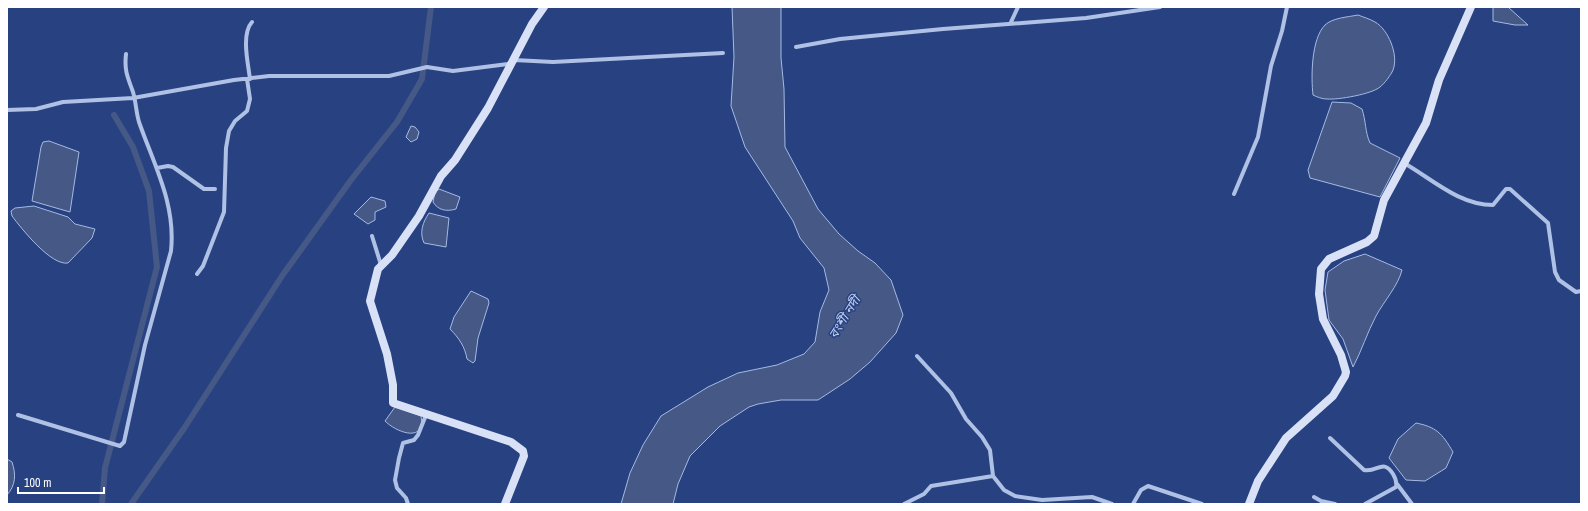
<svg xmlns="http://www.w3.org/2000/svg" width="1588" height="511" font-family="'Archivo Narrow','Noto Sans Bengali',sans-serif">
  <rect width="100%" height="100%" fill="#284281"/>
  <path fill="#455886" stroke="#a4bae6" d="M732,7H781V58L784,89L785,147L818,209L839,234L858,251L875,263L891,280L903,315L896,333L870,362L850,379L818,400H781L758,404L749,407L720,426L690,456L678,484L673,504H621L630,473L643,445L661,416L708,387L738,373L777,365L804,354L815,342L820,312L829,290L824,268L800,238L793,221L745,147L731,106L734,57Z
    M1493,7H1508L1528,25H1515L1493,21Z
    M1358,15C1363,17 1370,19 1375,22C1388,29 1399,55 1393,70C1391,75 1384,84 1380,87C1372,94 1338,100 1327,99C1322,99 1317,97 1313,95C1311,78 1311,39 1325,25C1332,18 1348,17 1358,15Z
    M1332,102L1351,103L1362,109C1366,121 1365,132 1370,143L1400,158L1380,197L1310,178L1308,170Z
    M411,126L415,127L419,132L417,139L411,142L406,137Z
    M49,141L79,152L70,212L32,201L41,147L43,142Z
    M439,189L460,197L456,209C446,212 438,210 433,202L435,192Z
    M371,197L385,201L386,207L375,212V220L368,224L354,214Z
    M34,206L68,217L75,224L95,229L92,238L68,263C51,266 21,228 12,216L11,211L15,208Z
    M429,213L449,218L446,247L424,243C419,232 423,222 429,213Z
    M1365,254L1402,270C1398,286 1384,301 1376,316C1367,333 1362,350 1353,367L1343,339L1329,320L1325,290L1328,272L1344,261Z
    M471,291L488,299L489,303L478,338L475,361L473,363L467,359C465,347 459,338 450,329L454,317Z
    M395,407L421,416C426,443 397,433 385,421Z
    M1416,423C1436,427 1442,433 1453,452L1446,468L1425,481L1406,480L1389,458L1398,439Z
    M7,459L12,462C16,474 16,485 7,495Z"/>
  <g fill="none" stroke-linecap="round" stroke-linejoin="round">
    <path stroke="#455886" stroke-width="6" d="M102,504L105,468L157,267L149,191L133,147L114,115
      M131,504L185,427L282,276L351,180L397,122L422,79L431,7"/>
    <path stroke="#b0c1e6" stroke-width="4" d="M1011,22L1018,7
      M796,47L840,39L943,29L1086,18L1160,7
      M250,79C248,63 241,34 252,22
      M7,110L36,109L63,102L133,98L234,80L269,76H389L427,67L453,71L508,64L514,60L553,62L723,53
      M1404,163C1432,179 1459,205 1493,205L1506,189H1510L1548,223L1555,272L1559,280L1576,292L1581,291
      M157,168L168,166L173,167L204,189H215
      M1234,194L1258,137L1271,66L1282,31L1287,7
      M372,236L381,265
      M197,274L203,266L224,212L226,148L229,131L235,121L247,111L250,99L247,79
      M917,356L951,393L966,419L982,437L990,450L993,476L1004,490L1015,496L1042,500L1092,497L1112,504
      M18,415L120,446L124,442L145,345L171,251C176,204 154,165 139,122C136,112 136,102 133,92C128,78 124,71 126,54
      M1330,438L1364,470C1377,473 1383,458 1393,474C1396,479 1397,482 1396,487L1365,504
      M1397,484L1412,504
      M1314,497L1321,501L1335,504
      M408,504L406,498L397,488L395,480L399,458L403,443L414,440L418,435L426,415
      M904,504L924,494L931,486L993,476
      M1133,504L1141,490L1148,486L1202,504"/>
    <path stroke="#d9e1f6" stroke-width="8" d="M505,504L524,456L523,451L511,442L393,403V385L387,354L370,301L378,269L392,255L419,216L441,176L455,160L488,108L532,24L544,7
      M1249,504L1258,481L1286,438L1333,396L1345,376L1346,372L1341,355L1323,319L1319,294L1321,269L1329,259L1367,242L1374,236L1384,200L1426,123L1439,80L1471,7"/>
  </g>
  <g text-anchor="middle" stroke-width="3" stroke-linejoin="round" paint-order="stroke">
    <g font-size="13" font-style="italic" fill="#bbcbee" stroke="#284281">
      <text transform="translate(844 317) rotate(-58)" y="5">বংশী নদী</text>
    </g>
  </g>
  <rect width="1588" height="511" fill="none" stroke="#ffffff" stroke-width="16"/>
  <path d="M18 487v6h86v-6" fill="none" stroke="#ffffff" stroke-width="2"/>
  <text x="24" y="487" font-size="12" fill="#ffffff" stroke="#284281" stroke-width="3" paint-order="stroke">100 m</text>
</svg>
